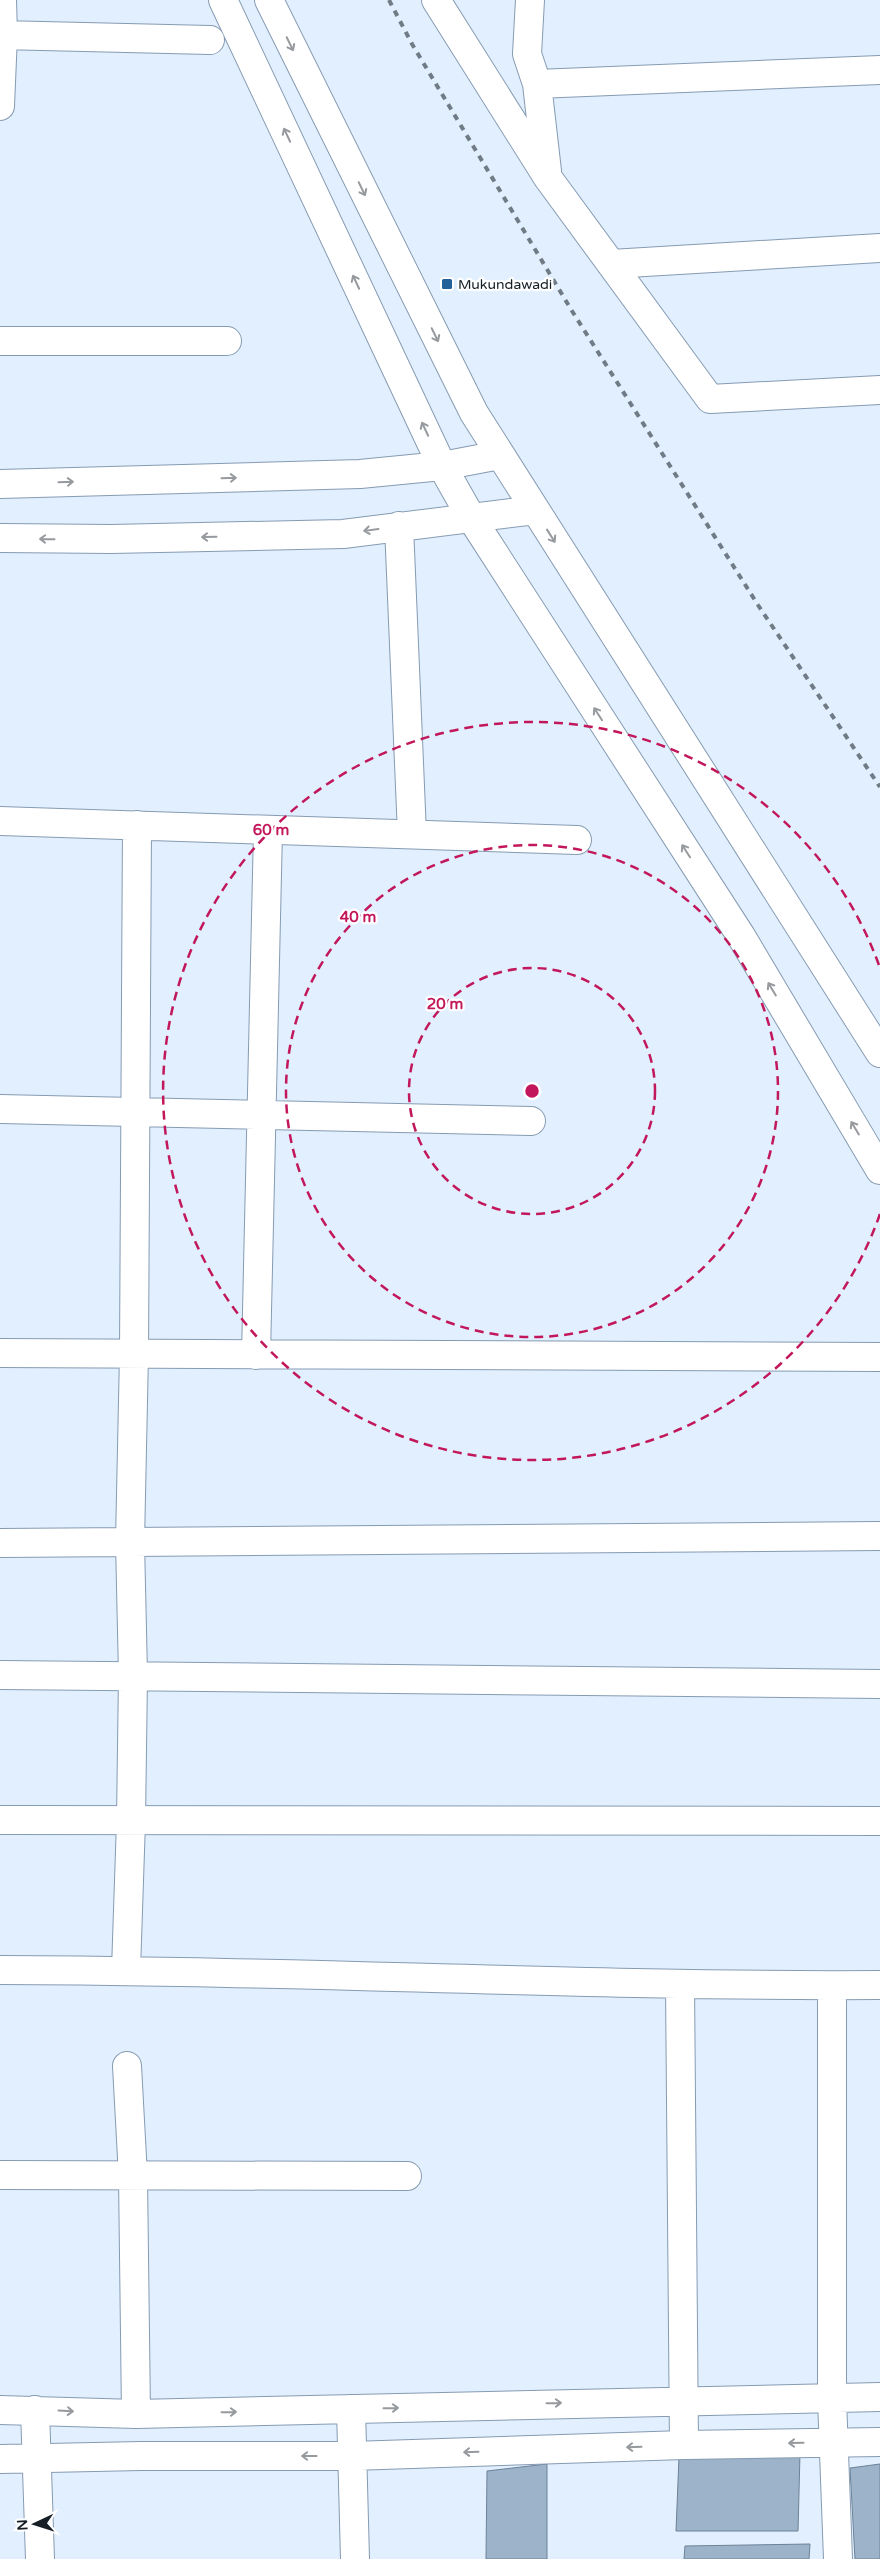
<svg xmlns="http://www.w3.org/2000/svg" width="880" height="2559" font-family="'Varela Round',sans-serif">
  <rect width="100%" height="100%" fill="#e1effe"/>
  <path fill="#9db3ca" stroke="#6d8297" d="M800,2453L798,2531H676L679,2457Z
    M547,2464V2559H486L487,2471Z
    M880,2464V2559H855L850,2468Z
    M810,2544L809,2559H684L685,2546Z"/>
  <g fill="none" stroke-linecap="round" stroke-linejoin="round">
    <defs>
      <path id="minor" d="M223,0L442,466L472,519L741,936L880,1170
        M269,0L474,413L880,1053
        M436,0L548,178L710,399L880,390
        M530,0L527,54L537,84L547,171
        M0,35L210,40
        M537,84L880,70
        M0,106L3,35L2,0
        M611,264L880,248
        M0,341H227
        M0,484L360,474L442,466L500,455
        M399,526L412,834
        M0,538L111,539L343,534L535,510
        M0,821L577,840
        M0,1109L531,1121
        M0,1353L880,1357
        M256,1355L268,830
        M0,1543L880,1536
        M0,1675L880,1684
        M0,1820L880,1821
        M0,1970C293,1970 587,1987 880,1985
        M126,1970L131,1821L133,1675L130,1542L134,1354L137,825
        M680,1984L684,2445
        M832,1986V2399L838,2559
        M127,2066L133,2176L136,2414
        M0,2175L407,2176
        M351,2409L355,2559
        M0,2410L136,2414L880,2397
        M35,2410L40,2559
        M0,2459L141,2456H352L684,2445L880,2442"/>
    </defs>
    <use href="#minor" stroke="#869bb2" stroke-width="30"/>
    <use href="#minor" stroke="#fff" stroke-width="28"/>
    <path stroke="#707b86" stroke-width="4" stroke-dasharray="6 6" stroke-linecap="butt" d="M389,0L412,44L572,311L758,605L880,787"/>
  </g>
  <defs><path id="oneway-shaft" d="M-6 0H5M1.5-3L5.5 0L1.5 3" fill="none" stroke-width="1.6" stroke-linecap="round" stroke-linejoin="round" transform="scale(1.25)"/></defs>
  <g stroke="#96999d">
    <use href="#oneway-shaft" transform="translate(290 44) rotate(64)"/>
    <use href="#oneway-shaft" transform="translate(287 135) rotate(-115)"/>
    <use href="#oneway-shaft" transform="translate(362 189) rotate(64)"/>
    <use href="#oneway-shaft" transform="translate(356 282) rotate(-115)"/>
    <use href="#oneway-shaft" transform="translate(435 335) rotate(64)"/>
    <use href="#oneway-shaft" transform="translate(425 429) rotate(-115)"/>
    <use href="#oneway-shaft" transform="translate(229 478) rotate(-2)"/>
    <use href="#oneway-shaft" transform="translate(66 482) rotate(-2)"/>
    <use href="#oneway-shaft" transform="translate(371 530) rotate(172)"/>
    <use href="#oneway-shaft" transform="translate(551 536) rotate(58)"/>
    <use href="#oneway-shaft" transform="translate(209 537) rotate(179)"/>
    <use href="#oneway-shaft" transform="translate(47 539) rotate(-179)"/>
    <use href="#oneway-shaft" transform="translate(598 714) rotate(-123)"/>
    <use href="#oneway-shaft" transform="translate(686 851) rotate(-123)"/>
    <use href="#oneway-shaft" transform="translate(772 989) rotate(-121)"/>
    <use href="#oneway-shaft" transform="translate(855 1128) rotate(-121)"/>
    <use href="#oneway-shaft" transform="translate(554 2403) rotate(-1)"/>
    <use href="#oneway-shaft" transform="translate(391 2408) rotate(-1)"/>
    <use href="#oneway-shaft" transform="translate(66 2411) rotate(3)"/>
    <use href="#oneway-shaft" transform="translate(229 2412) rotate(-1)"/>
    <use href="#oneway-shaft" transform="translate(796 2443) rotate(179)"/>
    <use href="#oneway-shaft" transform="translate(634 2447) rotate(178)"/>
    <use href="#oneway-shaft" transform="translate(471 2452) rotate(178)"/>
    <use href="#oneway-shaft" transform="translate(309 2456) rotate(-180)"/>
  </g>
  <g fill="none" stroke="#c2185b" stroke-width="2.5" stroke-dasharray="9 6">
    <circle cx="532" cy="1091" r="123"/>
    <circle cx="532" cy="1091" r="246"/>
    <path d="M880 1214A369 369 0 1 1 880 968"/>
  </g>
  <rect fill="#246198" stroke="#fff" stroke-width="2" x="441" y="278" width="12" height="12" rx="2.5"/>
  <g text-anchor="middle" stroke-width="4.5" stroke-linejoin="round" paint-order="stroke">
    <g font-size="14" fill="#151d25" stroke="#fff" text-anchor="start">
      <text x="458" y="289">Mukundawadi</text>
    </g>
  </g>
  <circle cx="532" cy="1091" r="8" fill="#c2185b" stroke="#fff" stroke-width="2.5"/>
  <g font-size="15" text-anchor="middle" font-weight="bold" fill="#c2185b" stroke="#fff" stroke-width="4.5" stroke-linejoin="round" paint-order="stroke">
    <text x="271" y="835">60 m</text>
    <text x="358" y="922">40 m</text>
    <text x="445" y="1009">20 m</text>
  </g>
  <g transform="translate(35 2524) rotate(266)" stroke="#ffffff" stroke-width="4" paint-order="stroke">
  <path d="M0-4L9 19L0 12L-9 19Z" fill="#151d25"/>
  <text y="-8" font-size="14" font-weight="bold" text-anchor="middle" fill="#151d25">N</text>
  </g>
</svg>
